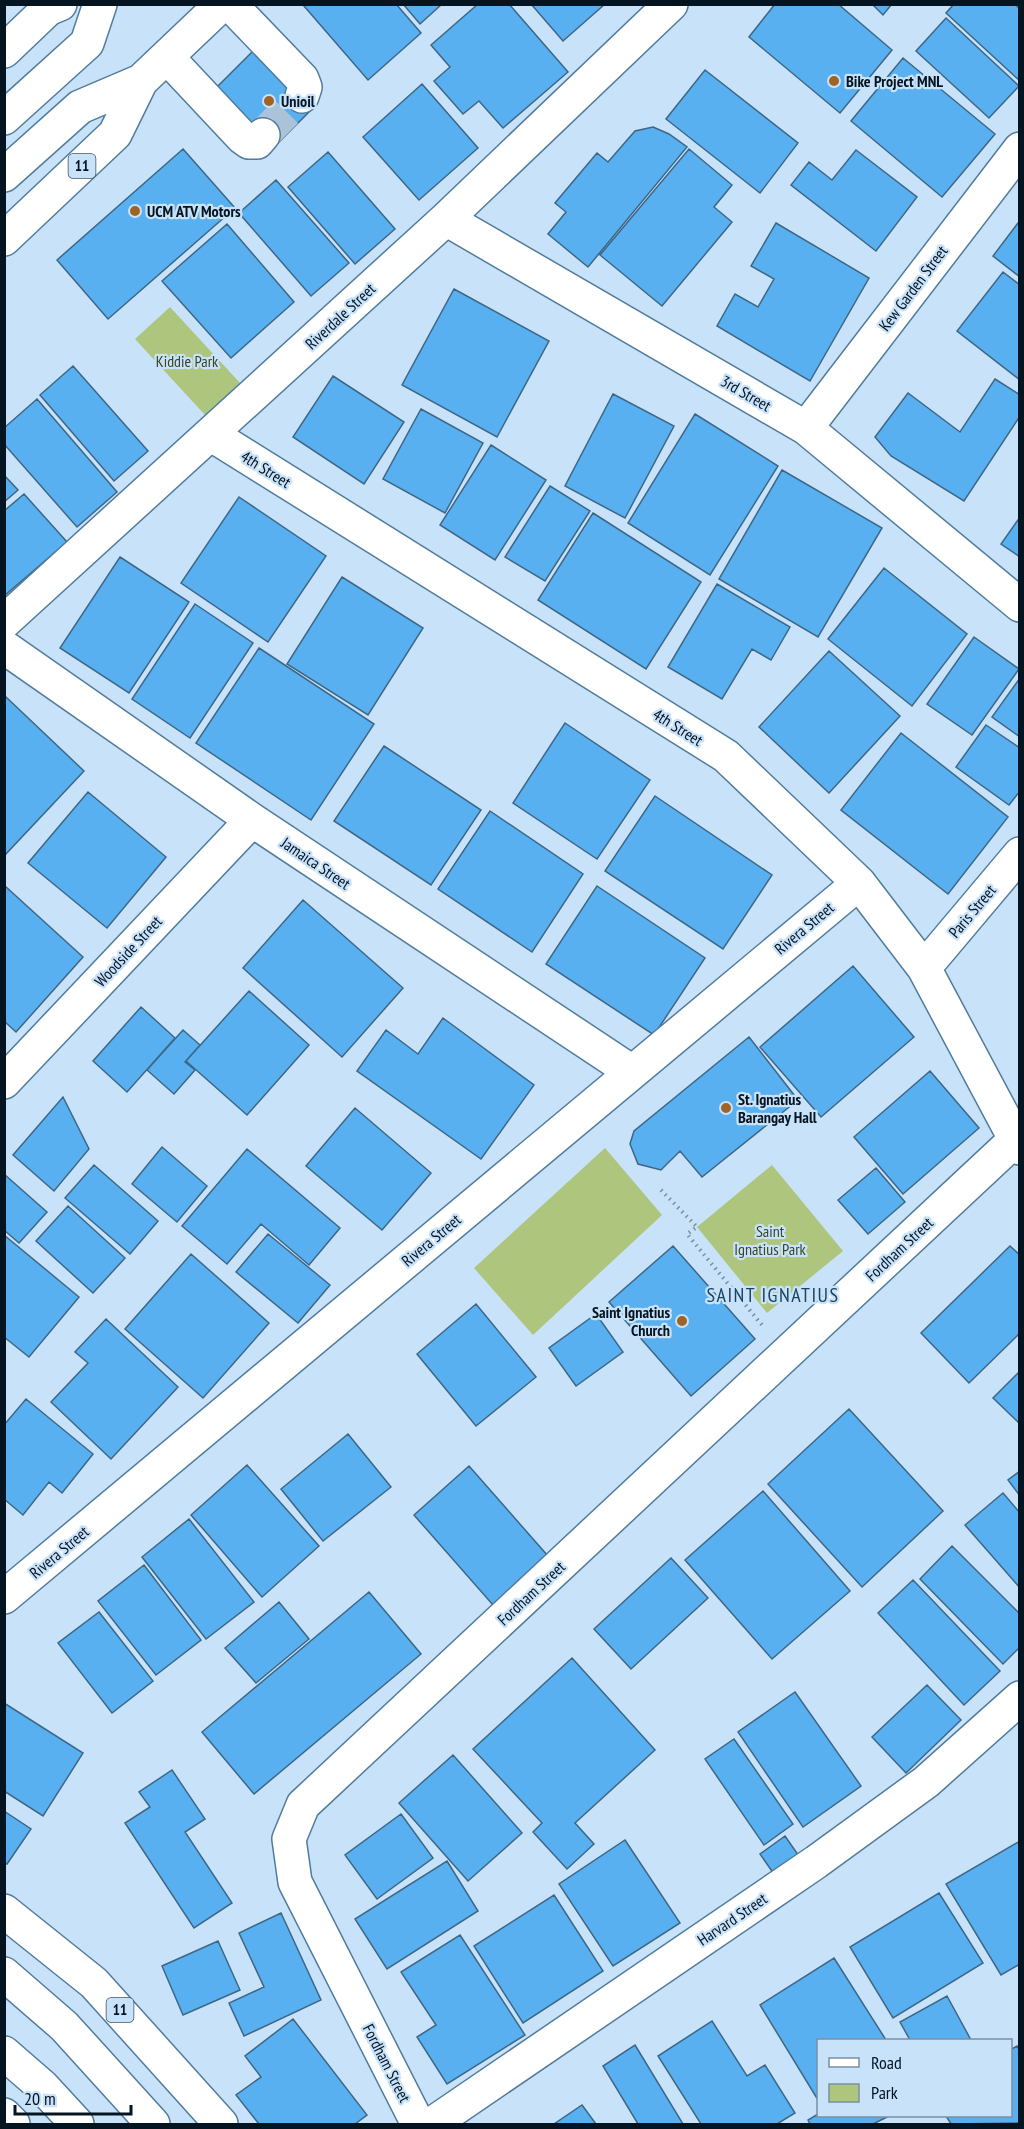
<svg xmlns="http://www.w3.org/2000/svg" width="1024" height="2129" font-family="'PT Sans Narrow',sans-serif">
  <rect width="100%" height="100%" fill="#c8e2f9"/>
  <path fill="#aec57e" d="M170,307L240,383L205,415L135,339Z
    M605,1148L662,1215L533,1335L474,1268Z
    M772,1165L843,1251L767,1313L697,1227Z"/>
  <path fill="#59b0f0" stroke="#3d6787" stroke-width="1.5" d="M306,4H396L421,33L368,80L304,6Z
    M403,4H442L420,24Z
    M478,4H509L568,72L503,128L479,101L463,114L434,81L450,67L431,45Z
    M531,4H605L563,41Z
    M775,4H838L892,50L840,113L749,37Z
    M872,4H892L883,15Z
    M954,4H1014L1020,9V81L946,13Z
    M946,18L1019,86L989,118L916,51Z
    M255,49L314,107L275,146L216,88Z
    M903,58L995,134L942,197L851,121Z
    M705,70L798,143L760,193L666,119Z
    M422,84L478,148L419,200L363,137Z
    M653,127L669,134L687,147L588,267L548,234L566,212L555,203L597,153L608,162L635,131Z
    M183,149L235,208L108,319L57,260Z
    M689,149L732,185L714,207L732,222L662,306L600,255Z
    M856,150L917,197L876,251L791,185L809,162L832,180Z
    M328,152L395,229L355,264L288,187Z
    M276,180L349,263L311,296L239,213Z
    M776,223L869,278L810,381L717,326L735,294L758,307L774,279L751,266Z
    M1018,223L1020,224V277L993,256Z
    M227,224L294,302L231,358L162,281Z
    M1003,272L1020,285V380L957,331Z
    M454,289L549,341L497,437L402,385Z
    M73,366L148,451L114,481L40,395Z
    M333,376L404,422L364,484L293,437Z
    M995,379L1020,395V416L964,501L891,456L875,437L908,393L960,432Z
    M613,394L674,426L625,518L565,486Z
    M37,399L117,492L77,527L4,444V428Z
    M421,409L483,443L445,513L383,479Z
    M695,414L778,466L710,575L628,523Z
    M491,445L546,480L495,560L440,525Z
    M782,470L882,528L818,637L719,579Z
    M4,475L18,490L4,502Z
    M550,486L590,511L545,581L505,557Z
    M24,494L67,542L4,596V511Z
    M239,497L326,556L268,642L181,583Z
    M593,513L701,582L646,669L538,600Z
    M1020,517V557L1001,544Z
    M120,557L189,602L129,693L60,648Z
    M884,568L967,634L912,706L828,639Z
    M342,577L423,628L368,715L287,664Z
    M717,584L790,627L771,660L752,649L722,699L668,667Z
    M195,604L253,643L190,738L132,699Z
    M974,637L1019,669L972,735L927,704Z
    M259,648L374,724L311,820L196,743Z
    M829,651L900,716L829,793L759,727Z
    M1020,678V737L992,717Z
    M6,697L84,771L4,856V699Z
    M565,723L650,780L597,859L513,803Z
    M986,725L1020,748V791L1009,805L956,767Z
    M901,733L1008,817L948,894L841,810Z
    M384,746L481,810L431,885L334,821Z
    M88,792L166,857L107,928L28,863Z
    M655,796L772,875L723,949L605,871Z
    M490,811L583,874L532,952L438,889Z
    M5,886L83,957L16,1032L4,1021Z
    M597,886L705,958L654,1035L546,964Z
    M303,900L403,988L342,1057L243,968Z
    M853,966L914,1037L821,1117L760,1047Z
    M249,991L309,1045L247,1115L186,1061Z
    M141,1007L175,1038L127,1092L93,1061Z
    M443,1018L534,1085L481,1159L357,1071L386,1030L418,1054Z
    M183,1030L200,1045L185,1062L195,1070L174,1094L147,1070Z
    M749,1037L798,1100L702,1177L680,1151L661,1170L638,1164L630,1144L634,1131Z
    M930,1071L979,1128L903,1194L854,1137Z
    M63,1097L89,1149L54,1191L13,1155Z
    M355,1108L431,1173L382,1230L306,1166Z
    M162,1147L207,1186L177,1222L132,1184Z
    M247,1149L340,1228L309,1265L261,1224L227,1264L182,1226Z
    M94,1165L158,1221L130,1254L65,1198Z
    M876,1168L905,1202L868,1234L838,1200Z
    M4,1174L47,1212L19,1243L4,1230Z
    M68,1206L125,1258L93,1293L36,1241Z
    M268,1234L330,1285L298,1323L236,1272Z
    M4,1235L79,1297L29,1357L4,1337Z
    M673,1246L755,1339L691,1396L609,1302Z
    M1010,1246L1020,1255V1333L969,1383L921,1333Z
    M191,1254L269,1323L203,1398L125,1329Z
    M476,1304L536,1377L476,1426L417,1354Z
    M596,1314L623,1352L576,1386L549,1348Z
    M106,1319L178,1387L111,1459L51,1402L88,1363L75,1352Z
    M1020,1371V1424L993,1398Z
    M26,1399L93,1454L62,1493L49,1482L23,1515L4,1499V1425Z
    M849,1409L943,1511L862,1587L768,1484Z
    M348,1434L391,1487L323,1541L281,1489Z
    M247,1465L319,1546L262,1597L191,1515Z
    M469,1466L548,1556L493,1605L414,1515Z
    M1020,1471V1496L1008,1480Z
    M763,1491L850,1591L772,1659L685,1560Z
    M1003,1493L1020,1513V1588L965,1525Z
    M189,1519L254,1602L206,1639L142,1557Z
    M952,1546L1020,1614V1647L1003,1664L920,1579Z
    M671,1558L708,1598L631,1669L594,1629Z
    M144,1565L201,1640L156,1675L98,1601Z
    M913,1580L1000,1671L964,1705L878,1613Z
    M369,1592L421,1654L254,1794L202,1732Z
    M279,1602L309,1639L256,1683L225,1648Z
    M99,1612L153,1681L112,1713L58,1643Z
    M572,1658L655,1750L575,1823L594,1844L567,1869L533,1832L542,1823L473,1749Z
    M927,1685L961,1720L906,1773L872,1737Z
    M795,1692L861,1786L803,1827L738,1732Z
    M4,1703L83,1753L43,1816L4,1791Z
    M734,1739L793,1824L764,1845L705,1759Z
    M453,1755L522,1833L468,1881L399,1803Z
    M172,1770L205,1819L185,1832L232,1903L194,1928L125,1823L150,1807L139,1792Z
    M4,1811L31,1829L7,1864L4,1863Z
    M401,1814L433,1858L377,1899L345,1855Z
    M785,1836L801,1859L776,1877L760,1854Z
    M625,1840L680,1923L613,1966L559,1884Z
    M1020,1841V1964L1001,1975L946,1884Z
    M447,1861L478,1911L387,1969L355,1919Z
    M939,1893L983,1963L893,2018L850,1947Z
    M554,1895L603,1971L523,2023L474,1946Z
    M281,1913L321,2000L244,2036L229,2003L264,1987L239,1933Z
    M460,1935L525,2035L447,2084L417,2037L436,2025L401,1972Z
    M218,1941L240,1990L183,2015L162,1966Z
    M834,1958L886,2040H818V2100L760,2005Z
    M947,1996L971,2040H910L900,2022Z
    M293,2019L367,2115L355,2124H259L236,2095L261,2077L245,2056Z
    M712,2021L747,2076L765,2065L795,2113L777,2124H701L658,2056Z
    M635,2045L683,2124H638L603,2066Z
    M1017,2046L1020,2051V2123L951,2124L946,2116H1010V2050Z
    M582,2105L596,2124H554Z
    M818,2114V2116H889L873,2124H810L808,2120Z"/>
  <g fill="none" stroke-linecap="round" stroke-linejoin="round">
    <path stroke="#abc3d9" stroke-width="33" stroke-dasharray="33 16" stroke-linecap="butt" d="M263,135L302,96"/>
    <defs>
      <path id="minor" d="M230,4L302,79L305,87L302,96
        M167,57L242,137L249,142H257L263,135
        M446,219L806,428L1020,605
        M806,428L1020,149
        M212,435L726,756L859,883L924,968L1020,1148
        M4,622L446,219L671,4
        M4,647L252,820L632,1072
        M924,968L1020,854
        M4,1082L252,820
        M4,1597L859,883
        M418,2124L295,1882L289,1839L303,1805L1015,1140
        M432,2124L816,1862L926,1782L1020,1698"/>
      <path id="major" d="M4,51L48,9L60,4
        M4,118L87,43L100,4
        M4,175L80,107L141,81
        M4,239L115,134L141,81L222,4
        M4,1911L94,1983L221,2124
        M4,1974L64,2026L153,2124
        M4,2053L42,2086L77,2124
        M4,2115L13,2124"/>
    </defs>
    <use href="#minor" stroke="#517c9d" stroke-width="36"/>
    <use href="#major" stroke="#517c9d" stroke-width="36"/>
    <path stroke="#798fa2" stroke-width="4" stroke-dasharray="1.5 4.5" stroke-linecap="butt" d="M661,1190L697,1227L687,1234L762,1325L764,1324"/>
    <use href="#minor" stroke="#fff" stroke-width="33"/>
    <use href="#major" stroke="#fff" stroke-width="33"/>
  </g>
  <g fill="#9f6325" stroke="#c8e2f9" stroke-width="2">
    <circle cx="834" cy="81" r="6"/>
    <circle cx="269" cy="101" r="6"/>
    <circle cx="135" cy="211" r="6"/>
    <circle cx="726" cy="1108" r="6"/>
    <circle cx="682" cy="1321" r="6"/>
  </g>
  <g text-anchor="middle" stroke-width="4.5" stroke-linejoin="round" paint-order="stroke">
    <g fill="#c8e2f9" stroke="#3f5262" stroke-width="1.5">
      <rect x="68.5" y="154" width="27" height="24" rx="4.5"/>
      <rect x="106.5" y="1998" width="27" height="24" rx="4.5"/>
    </g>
    <g font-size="15" font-weight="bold" fill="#041421">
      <text x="82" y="171">11</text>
      <text x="120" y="2015">11</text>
    </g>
    <g font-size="16" font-weight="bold" fill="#041421" stroke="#c8e2f9" text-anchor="start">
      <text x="846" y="87">Bike Project MNL</text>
      <text x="281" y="107">Unioil</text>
      <text x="147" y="217">UCM ATV Motors</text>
      <text x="738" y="1105">St. Ignatius<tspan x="738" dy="18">Barangay Hall</tspan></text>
      <text x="670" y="1318" text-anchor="end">Saint Ignatius<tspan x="670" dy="18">Church</tspan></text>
    </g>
    <g font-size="16" fill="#041421" stroke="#c8e2f9">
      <text transform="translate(913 288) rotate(-53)" y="6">Kew Garden Street</text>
      <text transform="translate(340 316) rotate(-43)" y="6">Riverdale Street</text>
      <text transform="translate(746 393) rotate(30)" y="6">3rd Street</text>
      <text transform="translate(266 469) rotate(32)" y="6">4th Street</text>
      <text transform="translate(678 727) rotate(32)" y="6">4th Street</text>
      <text transform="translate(316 863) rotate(34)" y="6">Jamaica Street</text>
      <text transform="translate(972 911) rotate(-50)" y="6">Paris Street</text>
      <text transform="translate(804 928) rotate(-40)" y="6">Rivera Street</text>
      <text transform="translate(128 951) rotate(-47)" y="6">Woodside Street</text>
      <text transform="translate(431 1240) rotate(-40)" y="6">Rivera Street</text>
      <text transform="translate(899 1249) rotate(-43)" y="6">Fordham Street</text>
      <text transform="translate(59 1552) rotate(-40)" y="6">Rivera Street</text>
      <text transform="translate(531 1593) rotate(-43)" y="6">Fordham Street</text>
      <text transform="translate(732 1919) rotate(-34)" y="6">Harvard Street</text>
      <text transform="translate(387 2063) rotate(63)" y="6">Fordham Street</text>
    </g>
    <g font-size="16" fill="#38441c" stroke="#c8e2f9">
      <text x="187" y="367">Kiddie Park</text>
      <text x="770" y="1237">Saint<tspan x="770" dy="18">Ignatius Park</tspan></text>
    </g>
    <g font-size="20" letter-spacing="1.5" fill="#194361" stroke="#c8e2f9">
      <text x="773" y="1302">SAINT IGNATIUS</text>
    </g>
  </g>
  <rect width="1024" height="2129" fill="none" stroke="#041421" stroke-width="12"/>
  <rect x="817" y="2039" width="195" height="78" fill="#c8e2f9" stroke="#7a90a3" stroke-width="1.5"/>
  <rect x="829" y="2058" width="30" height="9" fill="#ffffff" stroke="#7a90a3" stroke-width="1.5"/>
  <text x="871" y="2069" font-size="18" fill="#041421">Road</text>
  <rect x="829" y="2084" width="30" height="18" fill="#aec57e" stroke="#7a90a3" stroke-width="1.5"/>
  <text x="871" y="2099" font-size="18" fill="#041421">Park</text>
  <path d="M15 2105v9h116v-9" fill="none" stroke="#041421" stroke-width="3"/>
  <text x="24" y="2105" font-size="18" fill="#041421" stroke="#c8e2f9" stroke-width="4.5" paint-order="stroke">20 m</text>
</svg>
